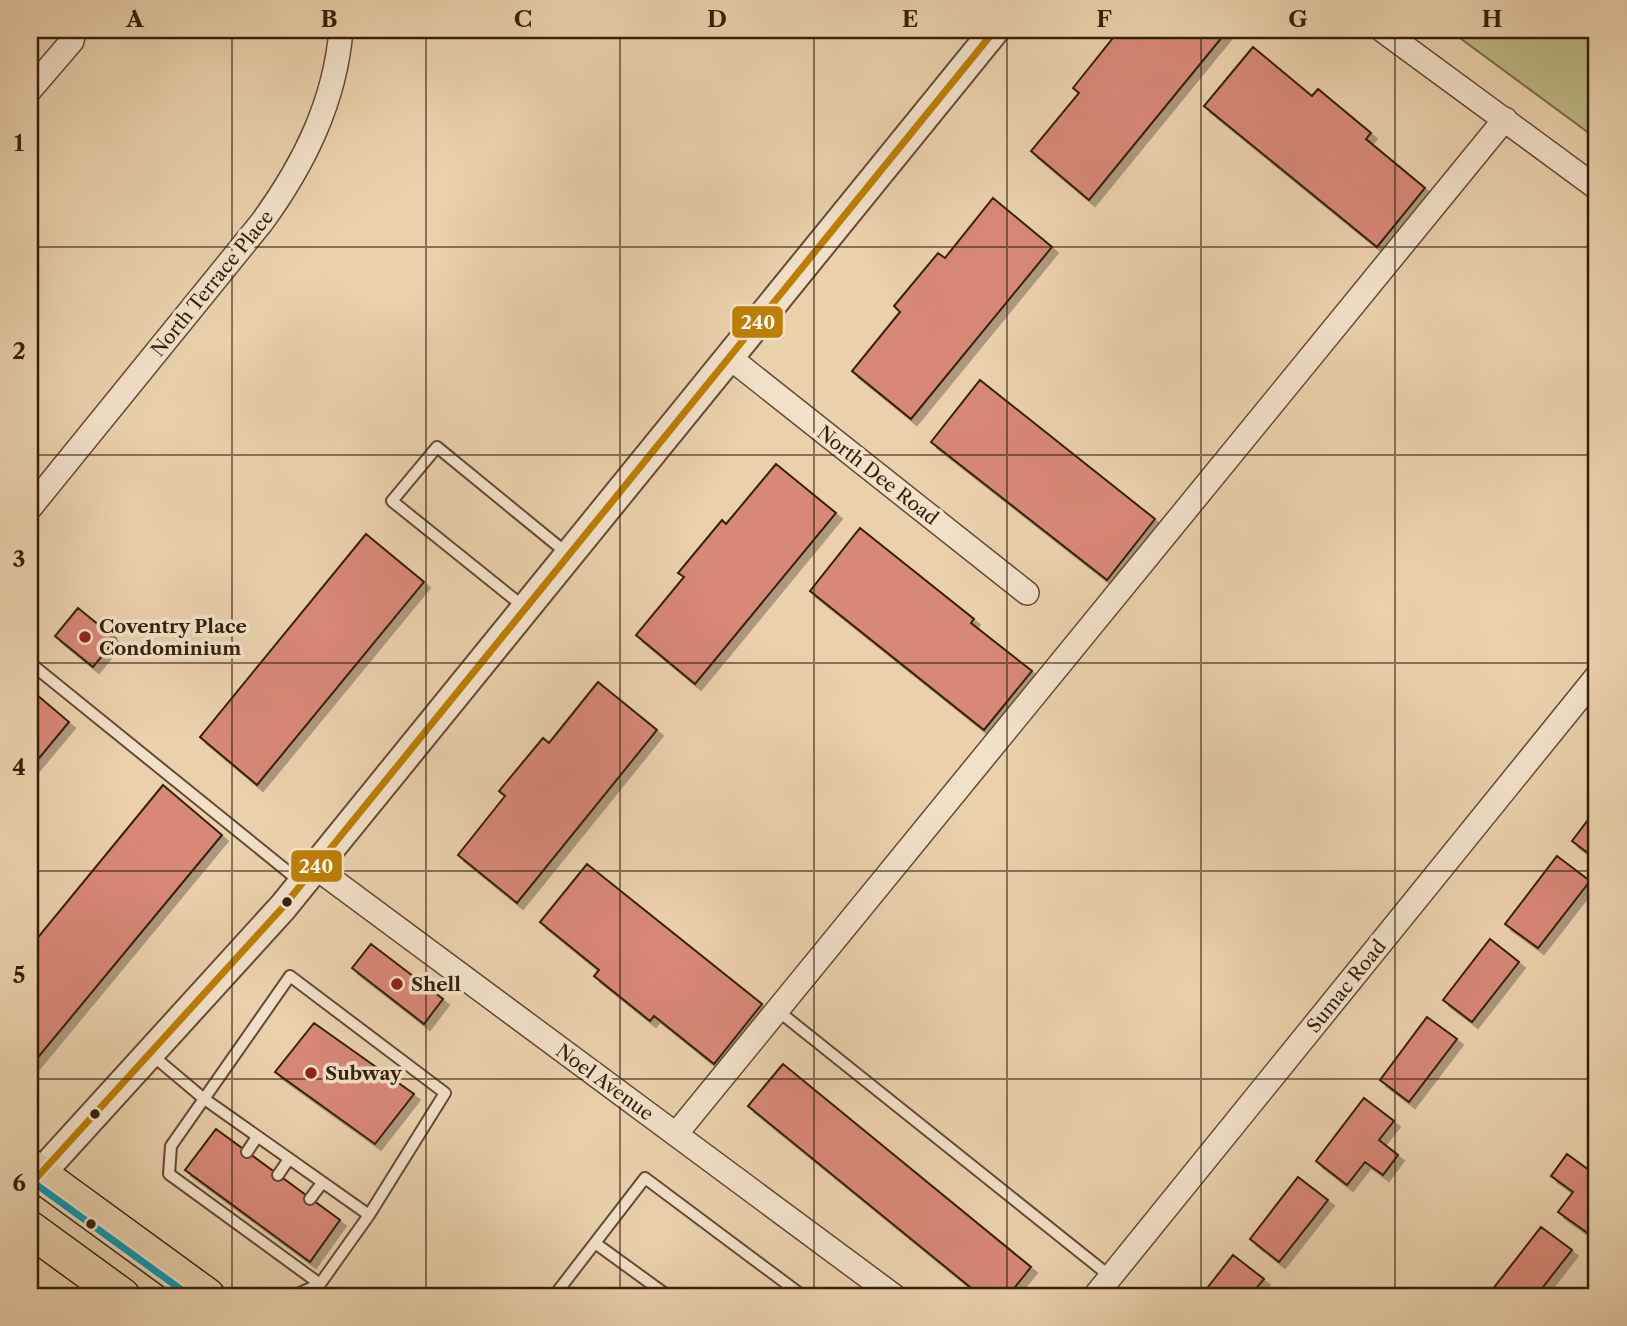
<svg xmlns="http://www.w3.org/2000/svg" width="1627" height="1326" font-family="'Libre Caslon Text',serif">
  <defs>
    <filter id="shadow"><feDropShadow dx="6" dy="6" stdDeviation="0" flood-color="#0004"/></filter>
  </defs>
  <rect width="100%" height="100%" fill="#ead1ac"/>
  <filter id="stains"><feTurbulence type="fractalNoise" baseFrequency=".00286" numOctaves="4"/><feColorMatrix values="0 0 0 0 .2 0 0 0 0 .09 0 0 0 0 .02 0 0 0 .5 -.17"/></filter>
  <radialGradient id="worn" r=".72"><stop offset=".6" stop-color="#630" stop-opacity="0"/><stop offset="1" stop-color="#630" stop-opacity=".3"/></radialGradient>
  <path fill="#bdb984" stroke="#7a6c48" stroke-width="2" d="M1449,30H1597V139Z"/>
  <path fill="#d88877" stroke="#36200b" stroke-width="2" filter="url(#shadow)" d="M1129,30H1228L1089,200L1031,151L1079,93L1073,88L1117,33L1123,38Z
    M1253,47L1312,96L1318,89L1371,133L1366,139L1425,188L1377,247L1204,106Z
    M993,198L1052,247L911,419L852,371L900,312L894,306L938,253L945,258Z
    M980,380L1155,519L1107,580L931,442Z
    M776,464L836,513L695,684L636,635L684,577L678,573L722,520L726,524Z
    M860,528L974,619L971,623L1032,671L984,730L810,591Z
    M366,534L424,582L257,785L200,737Z
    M78,608L116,639L93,667L55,636Z
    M598,682L657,730L517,903L458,855L505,796L499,791L543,738L549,743Z
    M30,689L69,722L30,769Z
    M163,785L222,835L30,1067V947Z
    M1597,808V860L1572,841Z
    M1557,856L1590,881L1538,948L1505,924Z
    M587,864L762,1004L714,1064L654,1016L650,1021L594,976L599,970L540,922Z
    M1490,939L1519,962L1472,1022L1443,1000Z
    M371,944L443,999L424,1024L352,968Z
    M1427,1017L1457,1039L1409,1102L1380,1080Z
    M314,1023L414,1094L375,1144L275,1072Z
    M783,1064L1031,1267L1008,1296H981L748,1106Z
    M1364,1098L1394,1121L1379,1140L1398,1155L1383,1175L1365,1162L1347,1185L1316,1161Z
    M216,1129L340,1220L310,1262L185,1170Z
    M1567,1154L1589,1170L1597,1159V1223L1589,1234L1558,1212L1573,1192L1551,1176Z
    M1298,1177L1328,1200L1279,1262L1250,1239Z
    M1541,1227L1572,1250L1536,1296H1500L1492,1290Z
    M1233,1255L1264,1279L1250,1296H1201Z
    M613,1289L622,1296H608Z"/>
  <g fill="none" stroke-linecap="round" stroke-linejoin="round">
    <defs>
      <path id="service" d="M524,607L392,501L437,447L569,555
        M30,663L302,883
        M777,1010L1111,1277
        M152,1055L203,1098L369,1215L320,1284L316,1296
        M247,1152L257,1137
        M278,1175L289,1159
        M310,1199L322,1183
        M595,1243L668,1296
        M320,1284L169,1174L171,1146L290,976L445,1093L369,1215
        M293,1296L320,1284
        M554,1296L645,1178L803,1296"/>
      <path id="minor" d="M1382,30L1597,188
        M30,90L72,41L74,30
        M729,357L1027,593
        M30,508L262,222C304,164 335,102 341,30
        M315,867L894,1296
        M676,1134L1505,119
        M1095,1296L1597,676"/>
      <path id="tertiary" d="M30,1185L283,907L995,30"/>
      <path id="primary" d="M30,1167L207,1296
        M30,1229L122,1296"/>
    </defs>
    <use href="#service" stroke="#634c33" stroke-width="14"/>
    <use href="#minor" stroke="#634c33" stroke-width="26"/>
    <use href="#tertiary" stroke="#634c33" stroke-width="32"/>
    <use href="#primary" stroke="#36200b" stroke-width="38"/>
    <use href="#service" stroke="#f1e1c9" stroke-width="10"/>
    <use href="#minor" stroke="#f1e1c9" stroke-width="23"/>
    <use href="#tertiary" stroke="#f1e1c9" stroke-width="28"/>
    <use href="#primary" stroke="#ead1ac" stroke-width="35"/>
    <defs>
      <path id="bus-1" d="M30,1185L283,907L995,30"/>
      <path id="bus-2" d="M30,1180L190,1296"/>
    </defs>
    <use href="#bus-1" stroke="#f1e1c9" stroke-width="12"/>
    <use href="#bus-2" stroke="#f1e1c9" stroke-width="12"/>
    <use href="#bus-1" stroke="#bd7e03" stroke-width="7"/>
    <use href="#bus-2" stroke="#059bba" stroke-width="7"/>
  </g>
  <path fill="none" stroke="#36200b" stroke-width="2" stroke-opacity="0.55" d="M232,30V1296M426,30V1296M620,30V1296M814,30V1296M1007,30V1296M1201,30V1296M1395,30V1296M30,247H1597M30,455H1597M30,663H1597M30,871H1597M30,1079H1597"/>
  <g fill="#8f2418" stroke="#f1e1c9" stroke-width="2.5">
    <circle cx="85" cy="637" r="7"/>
    <circle cx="397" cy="984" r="7"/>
    <circle cx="311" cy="1073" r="7"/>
  </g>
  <g fill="#36200b" stroke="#f1e1c9" stroke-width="2.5">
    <circle cx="287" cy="902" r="6"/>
    <circle cx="95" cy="1114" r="6"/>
    <circle cx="91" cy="1224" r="6"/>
  </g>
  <g text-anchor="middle" stroke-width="7" stroke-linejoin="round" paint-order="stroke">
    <g font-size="19" fill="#36200b" stroke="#f1e1c9">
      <text transform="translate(212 283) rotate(-51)" y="7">North Terrace Place</text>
      <text transform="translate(878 475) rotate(38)" y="7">North Dee Road</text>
      <text transform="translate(1346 986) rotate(-51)" y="7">Sumac Road</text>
      <text transform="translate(605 1082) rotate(36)" y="7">Noel Avenue</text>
    </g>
    <g font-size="19" font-weight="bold" fill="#36200b" stroke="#f1e1c9" text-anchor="start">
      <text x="99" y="633">Coventry Place<tspan x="99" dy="22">Condominium</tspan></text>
      <text x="411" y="991">Shell</text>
      <text x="325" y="1080">Subway</text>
    </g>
  </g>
  <g stroke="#f1e1c9" stroke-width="2.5">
    <rect x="731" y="305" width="53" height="34" rx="7" fill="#bd7e03"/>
    <rect x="290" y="849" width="53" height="34" rx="7" fill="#bd7e03"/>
  </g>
  <g font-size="19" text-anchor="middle" font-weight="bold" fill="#fff">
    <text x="758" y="329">240</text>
    <text x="316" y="873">240</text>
  </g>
  <rect width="1627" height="1326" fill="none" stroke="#ead1ac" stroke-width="77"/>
  <rect x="38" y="38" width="1550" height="1250" fill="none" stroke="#36200b" stroke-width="2.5"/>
  <g font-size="23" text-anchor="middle" font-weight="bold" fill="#36200b">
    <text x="135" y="27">A</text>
    <text x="329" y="27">B</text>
    <text x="523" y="27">C</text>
    <text x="717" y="27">D</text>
    <text x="910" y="27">E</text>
    <text x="1104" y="27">F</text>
    <text x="1298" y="27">G</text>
    <text x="1492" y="27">H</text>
    <text x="19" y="151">1</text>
    <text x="19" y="359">2</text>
    <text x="19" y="567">3</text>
    <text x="19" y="775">4</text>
    <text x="19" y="983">5</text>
    <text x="19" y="1191">6</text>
  </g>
  <rect width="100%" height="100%" filter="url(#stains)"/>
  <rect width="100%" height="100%" fill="url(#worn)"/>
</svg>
